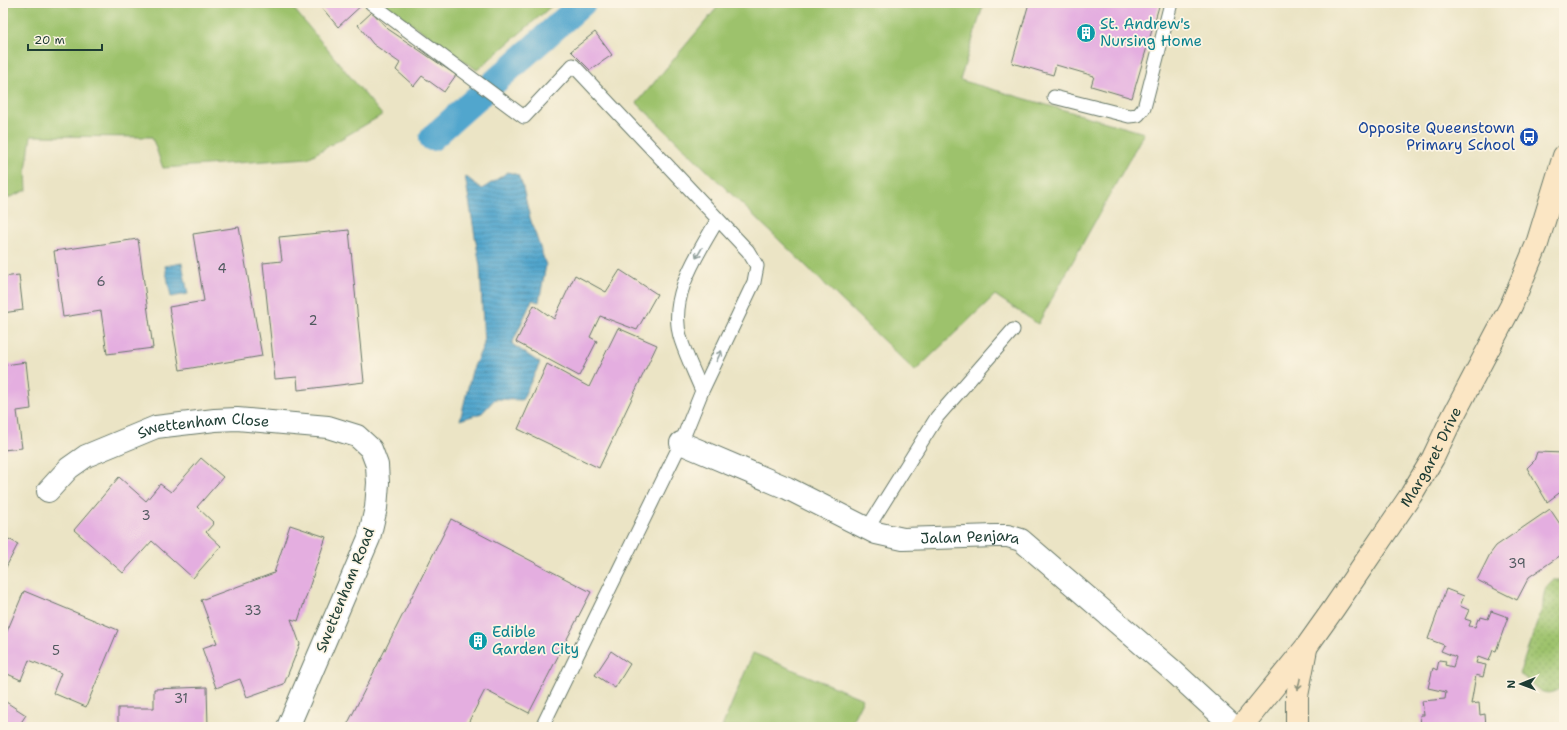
<svg xmlns="http://www.w3.org/2000/svg" width="1567" height="730" font-family="'Shantell Sans',sans-serif">
  <defs>
    <pattern id="park-dots" width="8" height="8" patternUnits="userSpaceOnUse"><rect width="8" height="8" fill="#9dc26c"/><path d="M2 2h.1M6 6h.1" fill="none" stroke="#7f9f5a" stroke-width="1.8" stroke-linecap="round"/></pattern>
    <pattern id="water-rules" width="6" height="5" patternUnits="userSpaceOnUse"><rect width="6" height="5" fill="#51a6cd"/><path d="M0 2.5h6" fill="none" stroke="#4388a7"/></pattern>
  </defs>
  <rect width="100%" height="100%" fill="#fcf5e5"/>
  <filter id="ink" filterUnits="userSpaceOnUse"><feTurbulence type="fractalNoise" baseFrequency=".025" numOctaves="2"/><feDisplacementMap in="SourceGraphic" scale="8" xChannelSelector="R" yChannelSelector="G"/><feConvolveMatrix kernelMatrix="1 2 1 2 8 2 1 2 1" color-interpolation-filters="sRGB"/></filter>
  <filter id="wash" filterUnits="userSpaceOnUse"><feTurbulence type="fractalNoise" baseFrequency=".012" numOctaves="4" result="noise"/><feDisplacementMap in="SourceGraphic" scale="16" xChannelSelector="R" yChannelSelector="G"/><feGaussianBlur stdDeviation="0.9" result="paint"/><feColorMatrix in="noise" values="0 0 0 0 0 0 0 0 0 0 0 0 0 0 0 0 0 1.4 0 .05"/><feComposite in="paint" operator="in"/></filter>
  <g filter="url(#wash)">
    <rect width="100%" height="100%" fill="#ebe4c5"/>
    <path fill="#9dc26c" stroke="#5e8050" d="M3,3H289L382,115L308,158L163,168L152,137L31,136L26,170L27,190L3,200Z
      M382,3H555L477,70Z
      M721,3H984L960,80L1144,133L1038,324L995,295L915,371L637,103Z
      M753,653L863,699L849,727H722Z"/>
    <path fill="url(#park-dots)" stroke="#5e8050" d="M1553,580H1564V686C1540,703 1537,684 1519,674L1543,606C1543,595 1544,587 1553,580Z"/>
    <path fill="url(#water-rules)" stroke="#387280" d="M508,172L518,175L522,184L530,218L546,265L539,302L532,300L512,344L540,363L522,400L495,399L482,413L460,420L472,371L484,344L480,266L465,176L482,189Z
      M182,263L188,294L171,297L165,266Z"/>
    <g fill="none" stroke-linecap="round" stroke-linejoin="round">
      <path stroke="#51a6cd" stroke-width="26" d="M432,138L583,3"/>
    </g>
    <g id="blocks">
      <path fill="#e4aee0" d="M318,3H364L338,27Z
        M1029,3H1160L1132,98L1091,86L1094,76L1056,65L1053,75L1012,63Z
        M372,12L388,29L456,75L444,92L422,76L414,86L396,70L400,63L373,44L358,25Z
        M595,32L612,55L590,70L571,51Z
        M239,227L262,356L180,370L169,307L204,301L193,234Z
        M349,230L364,382L298,390L297,377L275,379L263,263L282,261L279,237Z
        M138,239L153,348L107,354L101,311L63,317L54,251Z
        M620,270L657,294L637,330L600,316L590,337L597,341L579,376L516,342L534,305L554,319L575,275L606,292Z
        M19,275L23,310L3,313V277Z
        M618,328L657,345L599,468L518,429L547,364L589,387Z
        M3,356L5,365L26,362L31,409L17,411L22,448L3,450Z
        M1537,452L1564,453V487L1562,491L1547,502L1527,468L1534,461Z
        M201,458L223,477L197,507L214,523L206,532L221,546L193,578L152,541L123,573L74,530L119,477L146,501L160,484L171,492Z
        M1550,509L1564,530V553L1529,577L1517,600L1477,580L1490,554L1496,546Z
        M451,519L591,592L529,713L485,690L466,727H346Z
        M290,525L326,537L298,621L291,619L300,644L284,684L247,697L240,679L216,688L202,648L217,643L201,600L274,573Z
        M3,536L18,544L3,573Z
        M1446,589L1464,596L1460,606L1469,610L1465,619L1471,621L1469,626L1475,627L1478,619L1480,620L1481,617L1488,619L1491,611L1508,617L1496,651L1493,650L1489,661L1478,657L1476,663L1486,665L1483,677L1476,675L1471,704L1479,703L1480,715L1485,714L1486,727H1421L1420,715H1424L1422,701L1445,699L1446,692L1428,688L1433,668L1437,670L1439,660L1446,661L1445,665L1453,667L1456,657L1441,651L1444,645L1428,639Z
        M24,591L118,630L86,707L53,693L61,673L29,660L21,680L3,672V641Z
        M611,651L630,664L615,688L595,675Z
        M207,687L208,727H118V708H154V689Z
        M3,700L26,715L18,727H3Z"/>
    </g>
  </g>
  <g filter="url(#ink)">
    <use href="#blocks" fill-opacity="0" stroke="#667767" stroke-width="1"/>
    <g fill="none" stroke-linecap="round" stroke-linejoin="round">
      <defs>
        <path id="lane" d="M371,3L524,117L573,65L748,251L757,266L754,282L702,391L681,443L542,727
          M1054,97L1129,116L1138,115L1144,108L1171,3
          M702,391C695,374 687,358 681,340C667,297 698,254 718,219
          M867,529L937,417L1013,330"/>
        <g id="street">
          <path id="s1" d="M681,443L787,488L876,533L903,539L995,536H1008L1021,540L1172,670L1234,727"/>
          <path id="s2" d="M48,491L69,468L86,456L156,427L215,420L237,419L328,427L357,436L371,449L377,465L378,483L376,508L369,538L288,727"/>
        </g>
        <g id="secondary">
          <path id="s3" d="M1241,727L1307,646L1334,608L1411,495L1433,458L1451,420L1511,306L1537,244L1564,156"/>
          <path d="M1297,727V696L1306,649"/>
        </g>
      </defs>
      <use href="#lane" stroke="#667767" stroke-width="15"/>
      <use href="#street" stroke="#667767" stroke-width="24"/>
      <use href="#secondary" stroke="#667767" stroke-width="24"/>
      <use href="#lane" stroke="#fff" stroke-width="13"/>
      <use href="#street" stroke="#fff" stroke-width="22"/>
      <use href="#secondary" stroke="#fbe6c4" stroke-width="22"/>
    </g>
    <defs><path id="oneway-shaft" d="M-6 0H5M1.5-3L5.5 0L1.5 3" fill="none" stroke-width="1.6" stroke-linecap="round" stroke-linejoin="round"/></defs>
    <g stroke="#8f9e9a">
      <use href="#oneway-shaft" transform="translate(699 253) rotate(120)"/>
      <use href="#oneway-shaft" transform="translate(719 356) rotate(-64)"/>
    </g>
    <use stroke="#8d927c" href="#oneway-shaft" transform="translate(1299 684) rotate(101)"/>
  </g>
  <defs>
    <symbol id="building-disc" viewBox="-11 -11 22 22"><circle r="9.5" fill="#0f9aa8" stroke="#fcf5e5"/><path d="M-4-6H4V6H1V3H-1V6H-4ZM-2.5-4.3h1.7v1.8h-1.7ZM.8-4.3h1.7v1.8H.8ZM-2.5-1h1.7V.8h-1.7ZM.8-1h1.7V.8H.8Z" fill="#fff"/></symbol>
    <symbol id="bus-disc" viewBox="-11 -11 22 22"><circle r="9.5" fill="#1a4fb4" stroke="#fcf5e5"/><path d="M-5-6H5V4H4V6H2V4H-2V6H-4V4H-5ZM-3.5-4V0h7V-4ZM-3.5 1.2v1.5H-2V1.2ZM2 1.2v1.5H3.5V1.2Z" fill="#fff"/></symbol>
  </defs>
  <g fill-rule="evenodd">
    <use href="#building-disc" x="1075" y="22" width="22" height="22"/>
    <use href="#bus-disc" x="1518" y="126" width="22" height="22"/>
    <use href="#building-disc" x="467" y="630" width="22" height="22"/>
  </g>
  <g text-anchor="middle" stroke-width="3.5" stroke-linejoin="round" paint-order="stroke">
    <g font-size="13" fill="#50595f">
      <text x="222" y="273">4</text>
      <text x="101" y="286">6</text>
      <text x="313" y="325">2</text>
      <text x="146" y="520">3</text>
      <text x="1517" y="568">39</text>
      <text x="253" y="615">33</text>
      <text x="56" y="655">5</text>
      <text x="181" y="703">31</text>
    </g>
    <g font-size="15" fill="#0d838f" stroke="#fcf5e5" text-anchor="start">
      <text x="1100" y="29">St. Andrew's<tspan x="1100" dy="17">Nursing Home</tspan></text>
      <text x="492" y="637">Edible<tspan x="492" dy="17">Garden City</tspan></text>
    </g>
    <g font-size="15" fill="#164399" stroke="#fcf5e5" text-anchor="end">
      <text x="1515" y="133">Opposite Queenstown<tspan x="1515" dy="17">Primary School</tspan></text>
    </g>
    <g font-size="15" fill="#1f3d34" stroke="#fcf5e5">
      <text dy="5" stroke="none"><textPath href="#s2" startOffset="175">Swettenham Close</textPath></text>
      <text dy="5" stroke="none"><textPath href="#s3" startOffset="331">Margaret Drive</textPath></text>
      <text dy="5" stroke="none"><textPath href="#s1" startOffset="310">Jalan Penjara</textPath></text>
      <text transform="translate(345 590) rotate(-68)" y="5">Swettenham Road</text>
    </g>
  </g>
  <rect width="1567" height="730" fill="none" stroke="#fcf5e5" stroke-width="16"/>
  <g transform="translate(1521 684) rotate(269)" stroke="#fcf5e5" stroke-width="3" paint-order="stroke">
  <path d="M0-3L7 15L0 10L-7 15Z" fill="#1f3d34"/>
  <text y="-6" font-size="11" font-weight="bold" text-anchor="middle" fill="#1f3d34">N</text>
  </g>
  <path d="M28 44v6h74v-6" fill="none" stroke="#1f3d34" stroke-width="2"/>
  <text x="34" y="44" font-size="12" fill="#1f3d34" stroke="#fcf5e5" stroke-width="3" paint-order="stroke">20 m</text>
</svg>
